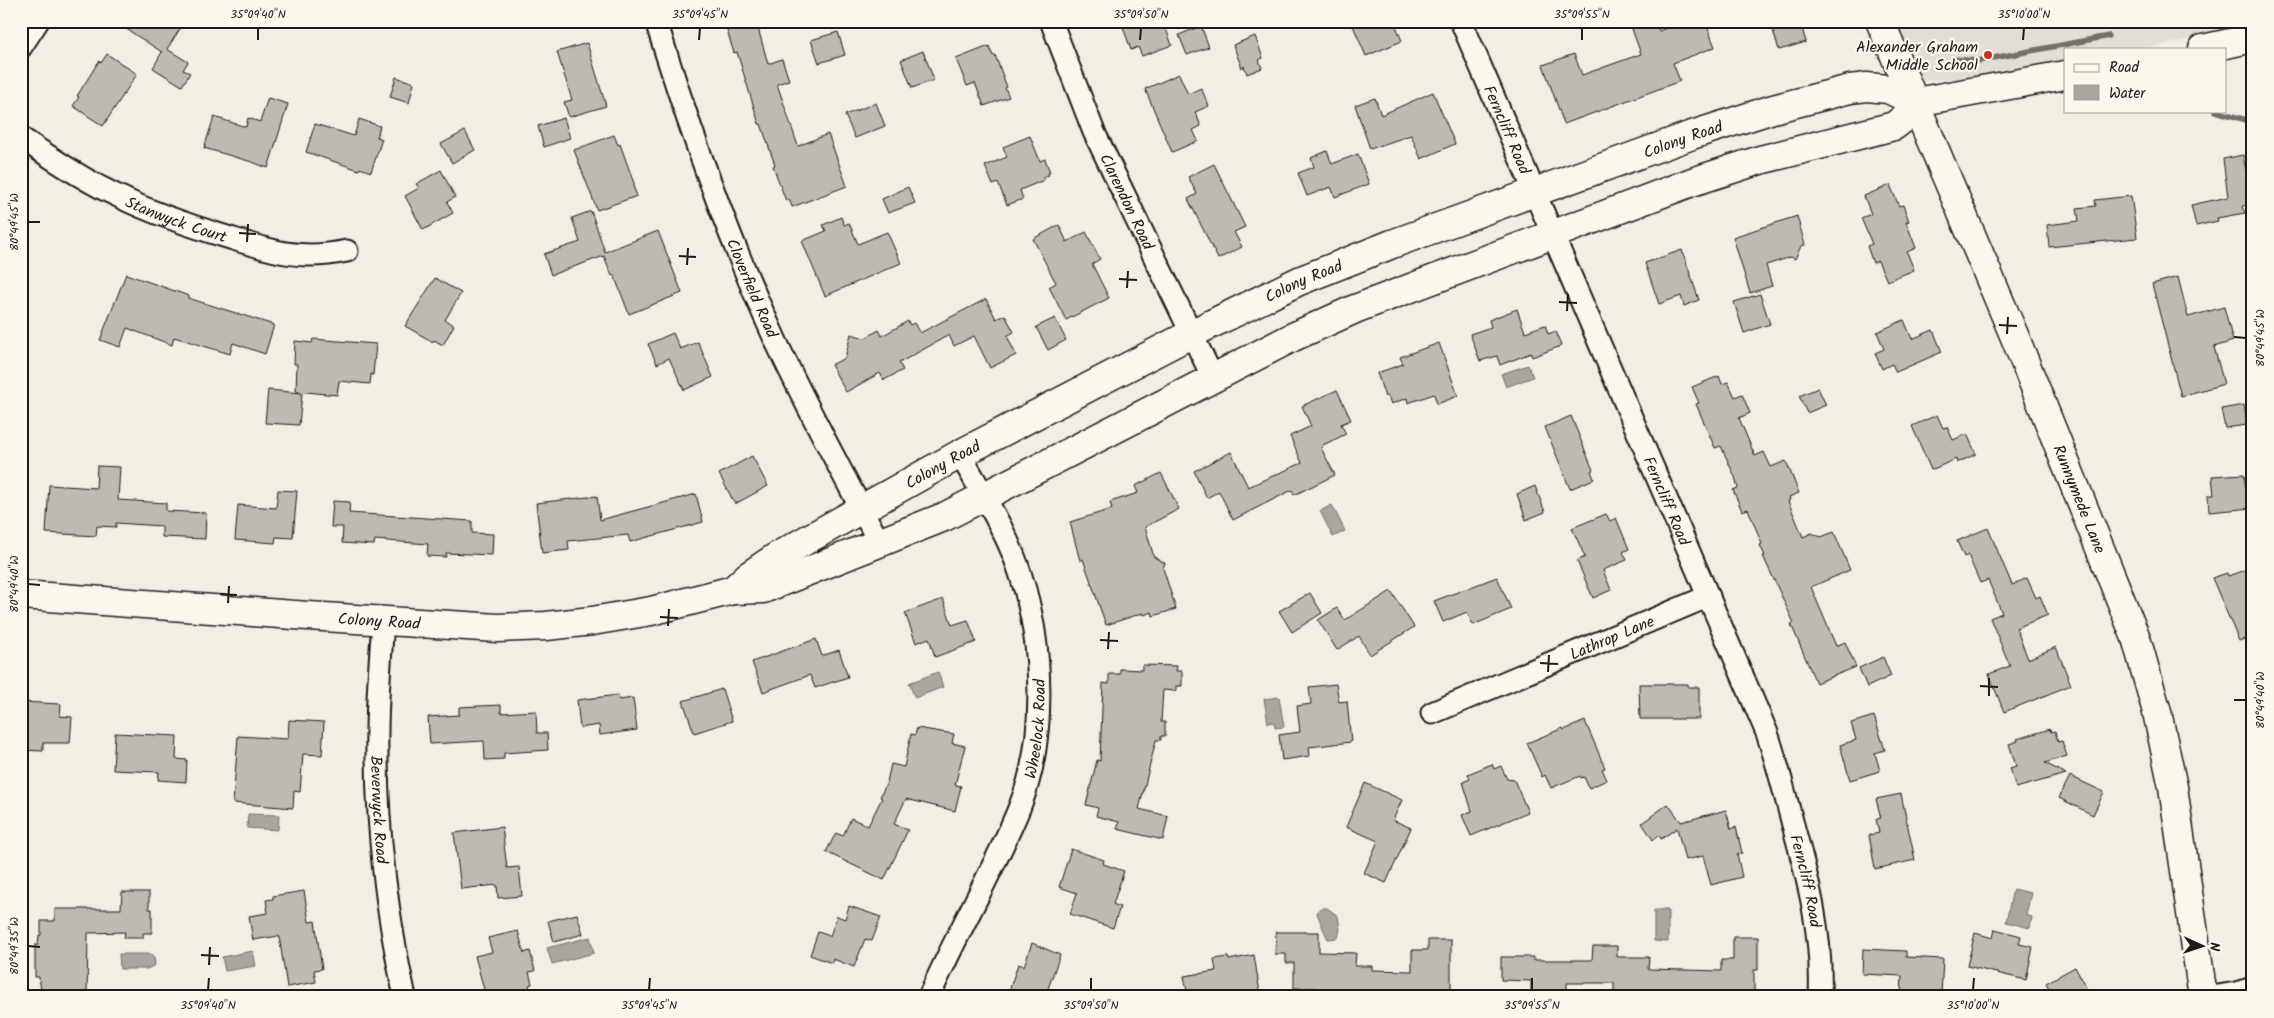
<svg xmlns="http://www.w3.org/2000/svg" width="2274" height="1018" font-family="Kalam,sans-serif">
  <rect width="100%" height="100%" fill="#f2eee4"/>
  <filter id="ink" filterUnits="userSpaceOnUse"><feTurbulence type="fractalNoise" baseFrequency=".02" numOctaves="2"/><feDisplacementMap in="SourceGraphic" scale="10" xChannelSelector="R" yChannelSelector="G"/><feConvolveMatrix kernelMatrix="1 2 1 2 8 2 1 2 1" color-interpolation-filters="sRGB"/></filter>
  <g filter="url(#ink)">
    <path fill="#e2ded5" d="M1896,21H2253V27L2142,49H2065V62L1970,77L1922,81Z"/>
    <path fill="#a9a6a0" stroke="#716f6b" d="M1528,365L1533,377L1506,387L1501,374Z
      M1332,505L1345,531L1333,537L1320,511Z
      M938,672L943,687L915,698L909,683Z
      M1279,697L1284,727L1275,728L1274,722L1268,723L1264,699Z
      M248,814L279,815L278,830L247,828Z
      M2013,889L2031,893L2026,915L2032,917L2030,928L2006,922Z
      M1323,908H1327L1338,916L1340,929L1338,938L1328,939C1325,934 1319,919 1317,913L1319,909Z
      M1654,910H1668V942L1654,941Z
      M590,937L594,953L552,964L547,948Z
      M253,951L256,966L225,971L222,957Z
      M119,954H151L154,957L155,965L147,969H120Z"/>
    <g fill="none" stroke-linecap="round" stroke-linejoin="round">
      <path stroke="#716f6b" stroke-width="5.5" d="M1953,59L1978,61L2109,36
        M2216,111L2253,122"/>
    </g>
    <path fill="#bdbab1" stroke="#1c1c1c" d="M114,21H185L167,49L188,62L183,70L190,73L182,86L153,68L162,52Z
      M724,21H756L768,64L782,59L789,80L777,84L798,146L828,134L847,186L792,207L789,199L786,201L773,166L775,165L761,124H759L737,52L734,53Z
      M1121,21H1163L1172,45L1142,56L1138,47L1131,50Z
      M1351,21H1394L1402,41L1366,56Z
      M1644,21H1655L1659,31L1683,21H1705L1715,47L1673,63L1680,81L1564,124L1543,65L1574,54L1582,75L1641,54L1631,26Z
      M1770,21H1800L1806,42L1779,50Z
      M1201,26L1209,47L1187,55L1179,35Z
      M838,32L845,55L819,63L811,40Z
      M1255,36L1263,58L1259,60L1262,68L1247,74L1244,66L1242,68L1233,45Z
      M587,43L606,106L569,117L564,102L572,100L557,52Z
      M989,46L993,56L995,55L1007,87L1005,88L1009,97L984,106L975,83L967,86L956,59Z
      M923,51L934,80L912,88L901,60Z
      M107,54L137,74L103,126L73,106L79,97L77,96L99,61L101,63Z
      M1179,74L1188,94L1201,88L1209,106L1195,112L1201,126L1193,130L1198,141L1172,152L1145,89Z
      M396,77L414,83L409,103L390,97Z
      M1433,92L1455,144L1421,159L1411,135L1370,149L1355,105L1375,98L1381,115Z
      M268,98L288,104L268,168L252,162L204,148L214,117L246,127L248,118L260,122Z
      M876,103L885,126L855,138L845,115Z
      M564,118L570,138L544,147L538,126Z
      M359,119L380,126L377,137L382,139L371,172L360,168L359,170L306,152L315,124L354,136Z
      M465,131L475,150L452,163L441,144Z
      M614,135L618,145L620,144L635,186H633L637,196L597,210L574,150Z
      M1030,136L1040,161L1045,159L1050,172L1048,173L1049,175L1043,177L1044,180L1020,190L1023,199L1007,205L998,183L993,185L985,166L1007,157L1003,147Z
      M1327,151L1332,164L1358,154L1369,184L1335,197L1331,187L1307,196L1298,173L1314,167L1311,158Z
      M2243,155L2246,171L2253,169V204L2243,206L2245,213L2217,218L2218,221L2196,226L2191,205L2228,197L2223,159Z
      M1214,164L1245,227L1234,232L1242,247L1218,259L1188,199L1197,194L1188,177Z
      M441,170L455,197L447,202L453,213L423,230L405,196L419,188L416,184Z
      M1890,185L1899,206L1903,205L1909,221L1906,222L1916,248L1907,252L1914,270L1887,281L1878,261L1873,263L1867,246L1872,244L1861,218L1871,214L1864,196Z
      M908,187L915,203L888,213L882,199Z
      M2131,196L2137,238L2049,247L2047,225L2079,221L2077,208L2096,206L2095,200Z
      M591,211L605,252L658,231L682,293L629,314L614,275L612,276L604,256L551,275L544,254L580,242L572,218Z
      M1797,216L1805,245L1801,246L1795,259L1791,257L1766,265L1772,286L1750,293L1733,237Z
      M841,217L844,225L849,223L858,244L887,232L901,263L825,296L802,241L826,231L823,225Z
      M1059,225L1067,242L1086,232L1100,259L1092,264L1109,298L1066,320L1049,287L1056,283L1033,239Z
      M1682,250L1699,300L1684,306L1681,296L1659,304L1645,263Z
      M126,274L189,296L188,298L274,325L265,354L233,343L230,354L174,337L172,345L127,328L120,347L100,340Z
      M2178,277L2188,317L2224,307L2233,341L2214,347L2224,384L2181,396L2152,284Z
      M435,278L461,293L445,320L454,325L443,345L434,340L433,342L405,326Z
      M1760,294L1770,324L1744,333L1734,302Z
      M986,299L996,319L1005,315L1014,332L1007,336L1016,355L990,368L974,336L954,346L949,335L899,363L903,370L884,380L880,373L846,392L831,365L845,358L851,334L865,338L879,330L882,336L908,321L910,325L914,323L920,333Z
      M1517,309L1525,332L1545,325L1548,334L1556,331L1561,346L1532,357L1531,353L1500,365L1497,356L1480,361L1470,334L1491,327L1489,320Z
      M1055,318L1066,340L1048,350L1036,327Z
      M1904,320L1912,339L1933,330L1942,352L1896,372L1892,364L1882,369L1875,353L1884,349L1877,332Z
      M673,333L680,349L698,342L713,377L684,390L669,358L657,364L648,344Z
      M313,339L376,344L373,375L371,374L370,384L339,381L337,395L296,391L297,364H294L295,341L312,343Z
      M1439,343L1458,396L1437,404L1434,394L1408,403L1407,398L1391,404L1388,396L1385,397L1377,373L1403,364L1400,357Z
      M1719,376L1722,384L1728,382L1735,397L1742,394L1750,413L1739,418L1755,456L1764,452L1771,467L1786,461L1799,493L1789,497L1790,500L1788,501L1803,537L1812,533L1821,537L1834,532L1850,570L1811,587L1836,646L1845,642L1856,667L1816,683L1791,624L1794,623L1763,556H1765L1760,545L1762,544L1748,509L1742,511L1733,490L1738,488L1735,477L1721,446L1715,448L1696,404L1699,403L1692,387Z
      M1818,388L1826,405L1807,413L1799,396Z
      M268,390L302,393L299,425L265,423Z
      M1337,390L1351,420L1341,424L1346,434L1323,445L1321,448L1335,475L1294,495L1292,490L1233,520L1219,491L1207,498L1194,471L1231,452L1248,487L1302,463L1290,436L1311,426L1302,406Z
      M2244,405L2247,425L2225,428L2221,409Z
      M1937,415L1943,428L1947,427L1953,440L1967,434L1976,454L1957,463L1956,459L1931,470L1912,426Z
      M1571,416L1593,470L1591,471L1594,479L1570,489L1545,427Z
      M752,456L768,486L735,504L719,474Z
      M97,466L120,467L118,500L166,503V511L206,513L205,539L162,537V526L116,523V527L97,526L96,536L46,533L49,485L96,488Z
      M1161,473L1179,509L1145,527L1154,557L1165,563L1163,568L1176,609L1153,616L1152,612L1144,615L1143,613L1106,625L1083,559L1080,561L1070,522L1112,509L1110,502L1138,493L1135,486Z
      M2244,474L2246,493L2251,492L2253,508L2209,512L2208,495H2214L2212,476Z
      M1535,486L1545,512L1526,520L1517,494Z
      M278,490L297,491L293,538L276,537L275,543L235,540L238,505L276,508Z
      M696,494L703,522L630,542L628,535L568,541L569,550L542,553L536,503L597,496L600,520Z
      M333,501L350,502L349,513L472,521V533L493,534L492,555L446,553V557L427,556L428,544L375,540L374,545L342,543L343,527H331Z
      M1606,514L1610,521L1616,518L1629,549L1623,552L1627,560L1603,570L1611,590L1593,598L1577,561L1585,557L1572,528Z
      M1988,528L2012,585L2027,578L2036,598L2040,596L2048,615L2016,628L2028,659L2056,647L2071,685L2004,712L1989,674L2010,666L1990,618L2002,613L1988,580L1980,583L1968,555L1964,557L1957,541Z
      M2253,567V636L2239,641L2212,578L2227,573L2228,576Z
      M1497,577L1511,609L1473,625L1467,612L1443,622L1434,601Z
      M1391,591L1414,627L1370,655L1359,636L1337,650L1318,620L1337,608L1345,620Z
      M1310,593L1322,613L1292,632L1279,611Z
      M943,599L952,625L968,620L976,642L935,657L929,638L916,643L905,613Z
      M816,639L822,656L839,650L848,677L815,688L810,675L763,692L752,662Z
      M1883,657L1891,676L1867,687L1859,668Z
      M1142,665L1177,666L1176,671H1182V686H1176V691L1163,690L1161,722H1165V736H1161V740H1156L1139,809L1168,816L1163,840L1117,829L1119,822L1096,816L1098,808L1086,805L1097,760L1100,761L1103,683L1109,684V674H1120V669L1142,670Z
      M1336,684L1339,702L1347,701L1351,742L1309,747L1310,756L1282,760L1279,735L1300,732L1297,706L1311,704L1309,687Z
      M1639,684H1688V687H1699V719H1640Z
      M722,689L732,721L694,733L683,701Z
      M618,695L619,700L633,698L637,730L600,735L599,725L580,728L577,700Z
      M22,702L61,704L60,716L72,717L70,743H43V751L21,750Z
      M501,705V713L536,711L537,733H547L548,750L504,753V759L485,760L484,741L430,744L428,717L459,715V707Z
      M1874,716L1885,750L1875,753L1880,771L1850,780L1840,745L1856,740L1851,723Z
      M289,720L324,722L322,755L303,754L300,792L294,791L293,808L233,803L238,736L288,739Z
      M1585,721L1605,768L1602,769L1607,780L1589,788L1584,777L1581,778L1580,776L1551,788L1545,775L1542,777L1527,743L1563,728L1564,730Z
      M917,728L954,734L952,743L965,746L955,785L961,786L955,811L906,799L894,824L908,830L884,880L826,852L836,833L843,836L851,818L868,826L882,798L880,797L887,782L891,764L904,767L911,734L915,735Z
      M2050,729L2051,732L2055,731L2058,742L2062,741L2067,756L2045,763L2066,774L2016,788L2010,768L2016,766L2009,744L2018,741L2017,739Z
      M115,733L177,736L176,759L187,760L186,782L158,780L159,772L113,770Z
      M1492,764L1494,769L1501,766L1507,779L1514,780L1528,812L1471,836L1462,815L1472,811L1463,782L1470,779L1468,774Z
      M2070,776L2104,792L2093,815L2059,798Z
      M1365,783L1402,800L1393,820L1411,828L1386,883L1364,873L1378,841L1346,827Z
      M1901,794L1915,860L1875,869L1869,835L1879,833L1876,819L1881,818L1876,799Z
      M1668,804L1681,822L1726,810L1731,829L1736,827L1742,853L1737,854L1742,877L1711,885L1703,856L1685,860L1677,828L1661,839L1659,835L1653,840L1642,823Z
      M502,827L507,868L519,867L522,896L498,898L497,885L461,889L454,833Z
      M1071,849L1104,860L1103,864L1124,871L1113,904L1120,907L1113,928L1070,914L1077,893L1059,887Z
      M304,891L309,922L315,921L322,969L314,970L316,982L287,987L279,936L253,940L249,916L268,913L266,900L273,899V896Z
      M122,892H149V909H152V933H143V938H124L125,932L88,933L87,997H42L39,977H35V945H38L39,935H41V921H55V909H121Z
      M849,906L881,917L872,941L865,939L854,967L833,959L832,963L810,955L818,932L830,936L837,916L845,919Z
      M577,914L583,934L554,942L548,921Z
      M1995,929L2021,936L2019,944L2033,947L2026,980L1967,966L1975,933L1993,938Z
      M518,931L524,953L530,951L535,971L529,972L532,984L529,985L531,993L528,994V997H486L475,956L492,952L488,938Z
      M1276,932H1319V952L1356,953L1355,966H1372V970L1412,971V950H1428V940H1451V997H1316V988H1294V963H1286V954H1275Z
      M1733,937H1758V970H1754V997H1614V983H1567V997H1531V981L1501,980V957H1533V960H1592L1593,946H1617V957H1649L1648,969L1721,971V960H1733Z
      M1032,943L1060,955L1045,997H1007L1018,964L1024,966Z
      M1863,949L1906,951V957L1943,959L1941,996L1901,995L1902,976L1862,974Z
      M1254,955L1260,993L1236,997H1188L1184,976L1216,971L1214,959L1228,957L1229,960Z
      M2075,967L2091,997H2054L2046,983Z"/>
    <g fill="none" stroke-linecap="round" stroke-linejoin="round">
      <defs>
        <g id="minor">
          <path id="s1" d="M656,21C689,128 727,235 774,337C806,407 843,474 879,542"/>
          <path id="s2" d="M1051,21L1094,132L1213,378"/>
          <path id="s3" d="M1461,21L1767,733C1777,762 1784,791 1792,821C1808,879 1823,935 1820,997"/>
          <path d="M21,47L38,21"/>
          <path id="s4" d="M21,138C53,159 85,181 120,197C154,214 191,226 227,237C272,251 299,261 347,251"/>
          <path id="s5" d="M383,621C380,664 376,708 377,751C377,834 387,916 405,997"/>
          <path id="s6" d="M1432,713L1709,596"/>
          <path id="s7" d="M929,997C957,932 994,871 1020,806C1047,738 1043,644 1021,576C1008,533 982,494 960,454"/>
          <path d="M2212,997L2236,993L2253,988"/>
        </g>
        <g id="tertiary">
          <path d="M2203,49L2253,38"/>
          <path id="s8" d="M733,590L748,576L776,557L960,454L1191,334L1299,281L1392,244L1692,135L1773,109L1850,89L1867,87L1888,89L1916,102L2065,75"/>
          <path id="s9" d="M21,595L308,616L498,628L546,626L592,621L651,611L733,590L763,589L944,517L1293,337L1355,309L1692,182L1760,160L1894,126L1912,112L1916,102"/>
        </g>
        <g id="primary">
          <path id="s10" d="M1880,21L2014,335L2136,638L2157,712L2173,787L2203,997"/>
        </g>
      </defs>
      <use href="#minor" stroke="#1c1c1c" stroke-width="25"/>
      <use href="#tertiary" stroke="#1c1c1c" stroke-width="31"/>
      <use href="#primary" stroke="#1c1c1c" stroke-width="31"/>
      <use href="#minor" stroke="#fbf7ec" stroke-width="21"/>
      <use href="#tertiary" stroke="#fbf7ec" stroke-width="28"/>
      <use href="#primary" stroke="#fbf7ec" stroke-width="28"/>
    </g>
  </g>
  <path fill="none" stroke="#1c1c1c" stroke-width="2" d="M258,40V28M699,40L700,28M1140,40L1141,28M1582,40V28M2023,40L2024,28M28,222H40M239,233L256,234M247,242L248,224M679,256L696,257M687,265L688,248M1119,279L1137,280M1127,288L1128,271M1559,302L1577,303M1567,311L1568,294M1999,325L2017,326M2007,334L2008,317M2234,337L2246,338M28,584L40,585M220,594L237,595M228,603L229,586M660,617L678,618M668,626L669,609M1100,640L1118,641M1108,649L1109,632M1540,663L1558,664M1548,672L1549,655M1980,686L1998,687M1989,696V678M2234,700H2246M28,946L40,947M201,955L219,956M209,965L210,947M208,990L209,978M649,990L650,978M1091,990V978M1532,990V978M1973,990L1974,978"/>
  <circle fill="#c8321e" stroke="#fbf7ec" stroke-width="2" cx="1988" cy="55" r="5"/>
  <g text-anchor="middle" stroke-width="4.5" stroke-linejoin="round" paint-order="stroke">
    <g font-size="16" fill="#1c1c1c" stroke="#fbf7ec" text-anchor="end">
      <text x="1978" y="52">Alexander Graham<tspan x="1978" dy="18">Middle School</tspan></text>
    </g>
    <g font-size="16" fill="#1c1c1c" stroke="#fbf7ec">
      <text dy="6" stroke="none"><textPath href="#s3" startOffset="118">Ferncliff Road</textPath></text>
      <text dy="6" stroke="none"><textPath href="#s8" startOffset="1055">Colony Road</textPath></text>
      <text dy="6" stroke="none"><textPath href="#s2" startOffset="196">Clarendon Road</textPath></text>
      <text dy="6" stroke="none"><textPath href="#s4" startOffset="176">Stanwyck Court</textPath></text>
      <text dy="6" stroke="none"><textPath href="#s8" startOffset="650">Colony Road</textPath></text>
      <text dy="6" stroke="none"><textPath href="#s1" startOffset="284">Cloverfield Road</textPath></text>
      <text dy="6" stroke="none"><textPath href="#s8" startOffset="245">Colony Road</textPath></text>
      <text dy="6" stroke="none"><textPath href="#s10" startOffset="518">Runnymede Lane</textPath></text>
      <text dy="6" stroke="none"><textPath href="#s3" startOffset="522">Ferncliff Road</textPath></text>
      <text dy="6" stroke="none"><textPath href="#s9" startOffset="359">Colony Road</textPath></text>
      <text dy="6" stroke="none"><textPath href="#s6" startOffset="195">Lathrop Lane</textPath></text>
      <text dy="6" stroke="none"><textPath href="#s7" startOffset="291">Wheelock Road</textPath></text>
      <text dy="6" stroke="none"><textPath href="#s5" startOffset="189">Beverwyck Road</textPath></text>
      <text dy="6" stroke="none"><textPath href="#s3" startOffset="928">Ferncliff Road</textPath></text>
    </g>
  </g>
  <rect width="2274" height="1018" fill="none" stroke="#fbf7ec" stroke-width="55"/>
  <rect x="2064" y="48" width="162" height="65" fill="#fbf7ec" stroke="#a29f99"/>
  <rect x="2074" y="64" width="25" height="8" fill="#fbf7ec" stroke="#a29f99"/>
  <text x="2109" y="72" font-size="15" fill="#1c1c1c">Road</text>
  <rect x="2074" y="85" width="25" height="15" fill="#a9a6a0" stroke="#a29f99"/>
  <text x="2109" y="98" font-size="15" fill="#1c1c1c">Water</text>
  <g transform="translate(2202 946) rotate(93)" stroke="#fbf7ec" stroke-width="4" paint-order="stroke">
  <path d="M0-4L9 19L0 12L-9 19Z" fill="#1c1c1c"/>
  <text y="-8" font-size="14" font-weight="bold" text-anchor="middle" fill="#1c1c1c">N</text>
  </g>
  <rect x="28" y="28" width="2218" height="962" fill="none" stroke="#1c1c1c" stroke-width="2"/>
  <g font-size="12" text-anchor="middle" fill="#1c1c1c">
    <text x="258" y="18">35°09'40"N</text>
    <text x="700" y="18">35°09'45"N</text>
    <text x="1141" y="18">35°09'50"N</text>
    <text x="1582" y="18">35°09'55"N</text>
    <text x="2024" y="18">35°10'00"N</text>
    <text transform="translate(14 222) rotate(-90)" y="4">80°49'45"W</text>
    <text transform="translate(2260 338) rotate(-90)" y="4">80°49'45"W</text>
    <text transform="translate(14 584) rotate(-90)" y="4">80°49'40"W</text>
    <text transform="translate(2260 700) rotate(-90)" y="4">80°49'40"W</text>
    <text transform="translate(14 946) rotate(-90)" y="4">80°49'35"W</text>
    <text x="208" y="1009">35°09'40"N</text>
    <text x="649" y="1009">35°09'45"N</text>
    <text x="1091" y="1009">35°09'50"N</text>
    <text x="1532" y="1009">35°09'55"N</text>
    <text x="1973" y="1009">35°10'00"N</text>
  </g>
</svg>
